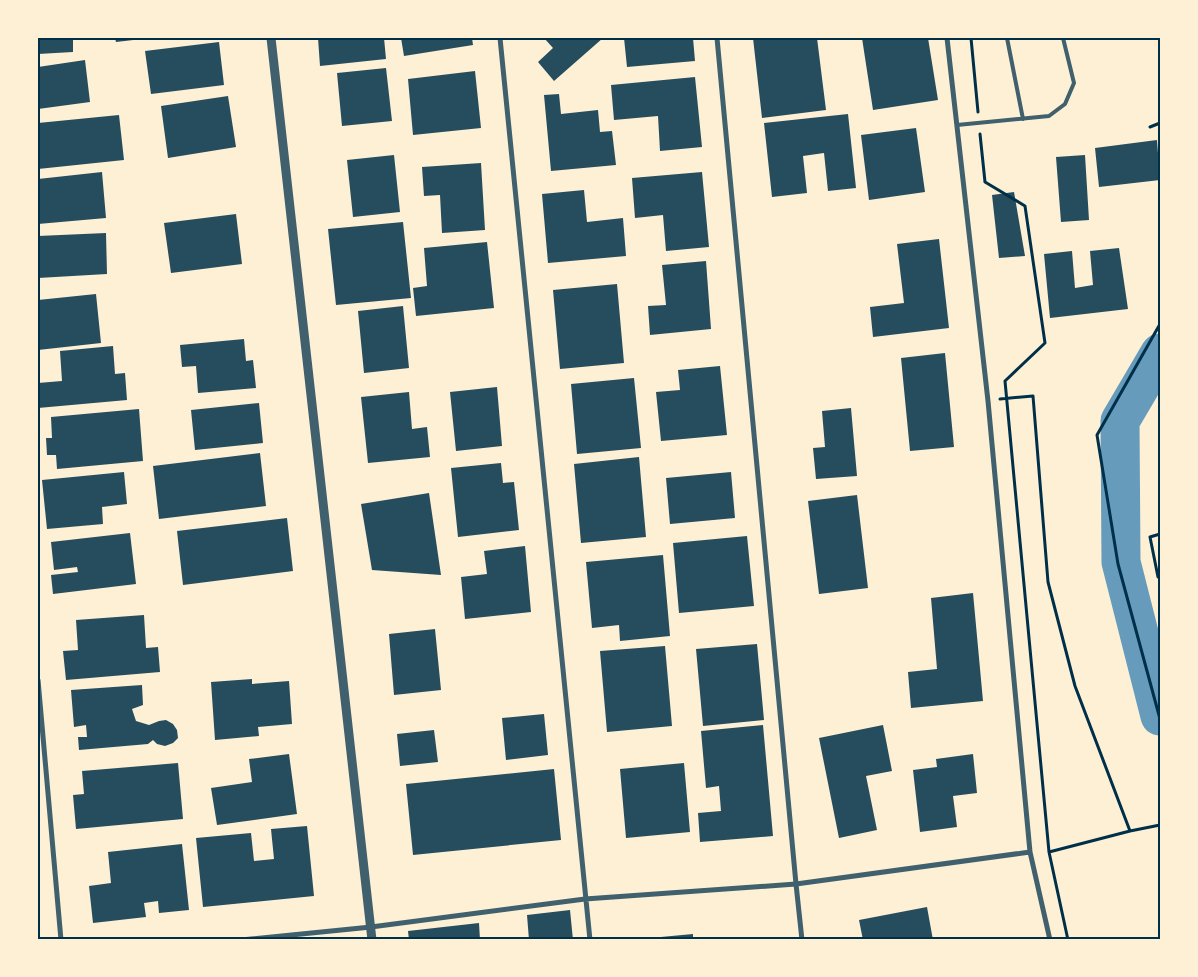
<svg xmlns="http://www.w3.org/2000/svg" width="1198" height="977" font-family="Roboto,sans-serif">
  <rect width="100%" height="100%" fill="#fdf0d5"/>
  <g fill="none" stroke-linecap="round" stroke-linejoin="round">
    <path stroke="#669bbc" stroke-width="39" d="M1160,353L1120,421L1121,562L1160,716"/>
  </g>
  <path fill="#264d5e" d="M38,38H73V52L38,54Z
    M115,38H142V39L116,42Z
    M318,38H384L386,59L320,66Z
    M401,38H472L473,45L404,56Z
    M544,38H603L554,81L538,62L553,48Z
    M624,38H693L695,61L627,67Z
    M753,38H817L826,110L762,118Z
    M862,38H928L938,100L873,110Z
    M219,42L224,85L151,94L145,51Z
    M85,60L90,102L38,109V67Z
    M386,68L392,121L342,126L337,73Z
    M475,71L481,128L413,135L408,79Z
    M695,77L702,147L660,151L658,116L614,120L611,85Z
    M559,94L561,114L598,110L600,132L612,131L616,165L551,171L544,95Z
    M228,96L236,147L168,158L161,106Z
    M848,114L856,188L828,191L824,153L803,156L807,193L772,197L764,123Z
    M119,115L124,160L38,169V123Z
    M916,128L925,192L869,200L861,135Z
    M1157,140L1160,180L1099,187L1095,148Z
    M394,155L400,212L353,217L347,160Z
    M1085,155L1089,220L1061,222L1056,157Z
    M481,163L485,230L442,233L440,195L424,196L422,167Z
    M102,172L106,218L38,224V179Z
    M702,172L709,247L666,251L663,215L635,218L632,178Z
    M584,190L587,222L623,218L626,256L548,263L542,194Z
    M1014,192L1025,256L999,258L992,195Z
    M236,214L242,264L171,273L164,223Z
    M403,222L411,298L336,305L328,229Z
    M106,233L107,274L38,278V236Z
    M939,239L949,328L873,337L870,307L904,303L897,244Z
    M487,242L494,308L416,316L413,288L427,286L424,248Z
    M1119,248L1128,309L1050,318L1044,254L1072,251L1075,288L1093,285L1090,251Z
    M706,261L711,329L650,335L648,306L666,305L662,265Z
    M617,284L624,363L560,369L553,290Z
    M96,294L101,343L38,350V300Z
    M403,306L409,368L364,373L358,311Z
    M244,339L246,361L253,360L256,388L198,393L196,366L182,367L180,345Z
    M113,346L115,374L125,373L127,400L38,408V383L62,381L60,351Z
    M945,353L954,447L910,451L901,358Z
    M720,366L727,435L661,441L656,392L680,390L678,370Z
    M634,378L641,448L577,454L571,384Z
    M497,387L502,446L456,451L450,392Z
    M409,392L412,429L427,427L430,457L368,463L361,397Z
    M259,403L263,443L195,450L191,410Z
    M851,408L857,476L816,479L813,448L825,447L822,411Z
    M139,409L143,461L57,469L56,455H47L46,438H52L51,417Z
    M260,453L266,506L159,519L153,466Z
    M639,457L646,537L581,543L574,464Z
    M501,463L503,483L514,482L519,530L458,537L451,468Z
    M124,472L127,504L102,507L103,524L47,529L42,480Z
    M731,472L735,518L670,524L666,478Z
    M429,493L441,575L372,570L361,504Z
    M857,495L868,588L819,594L808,501Z
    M287,518L293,571L183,585L177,531Z
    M130,533L136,584L53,594L51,575L78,572L77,567L54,570L51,542Z
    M747,536L754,606L679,613L673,543Z
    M525,546L531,612L465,619L461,577L487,574L484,551Z
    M663,555L670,636L620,641L619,625L592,628L586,562Z
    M973,593L983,701L911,708L908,672L937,669L931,598Z
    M144,615L146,648L158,647L160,672L66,680L63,651L78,650L76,620Z
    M435,629L441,690L394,695L389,634Z
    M757,644L764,720L703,726L696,649Z
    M665,646L672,726L607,732L600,651Z
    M252,679V684L289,681L292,724L258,727L259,736L215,740L211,682Z
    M142,685L143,705L132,709L136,721L149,725L159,721L166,720L173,724L177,730L178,738L173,743L165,746L157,744L153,740L148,744L79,750L78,737H87L86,725L74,727L71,690Z
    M544,714L548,755L506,760L502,718Z
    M763,725L773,836L700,842L698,813L721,811L719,786L706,788L701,731Z
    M883,725L892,771L866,776L877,830L839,838L819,738Z
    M434,730L438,762L400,766L397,734Z
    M289,754L297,814L217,825L211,788L252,782L249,759Z
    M973,754L977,793L953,796L957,827L920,832L913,770L937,767L936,759Z
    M178,763L183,819L76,829L73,795L84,794L82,771Z
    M684,763L690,832L626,838L620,769Z
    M554,769L561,840L413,855L406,784Z
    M307,826L314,896L203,907L196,838L251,833L254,861L274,859L271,829Z
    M182,844L189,910L159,913L158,901L144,903L146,917L93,923L89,886L111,883L108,852Z
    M927,907L933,940H863L859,920Z
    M570,910L573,940H529L527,915Z
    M479,923L480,940H409L408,931Z
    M693,934V940H650V938Z"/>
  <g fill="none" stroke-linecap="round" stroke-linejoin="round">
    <path stroke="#003049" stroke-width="3" d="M971,38L978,112
      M1150,127L1160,123
      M980,134L985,182L1025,206L1045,343L1005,381L1049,852L1068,940
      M1160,324L1097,435L1118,564L1160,719
      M1000,399L1033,396L1048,582L1075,686L1130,831
      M1160,534L1150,537L1158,577H1160
      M1049,852L1130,831L1160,825"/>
    <path stroke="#3f606c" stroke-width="4" d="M1007,38L1023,119
      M957,125L1049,116L1065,104L1074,83L1063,38"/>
    <path stroke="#3f606c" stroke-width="5" d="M500,38L590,940
      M717,38L796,884L802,940
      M947,38L988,401L1030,852L1050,940
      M38,680L61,940
      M241,940L371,927L585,899L796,884L1030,852"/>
    <path stroke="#3f606c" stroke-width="9" d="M271,38L372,940"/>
  </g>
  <rect width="1198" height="977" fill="none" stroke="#fdf0d5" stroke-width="78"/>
  <rect x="39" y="39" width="1120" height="899" fill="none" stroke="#003049" stroke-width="2"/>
</svg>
